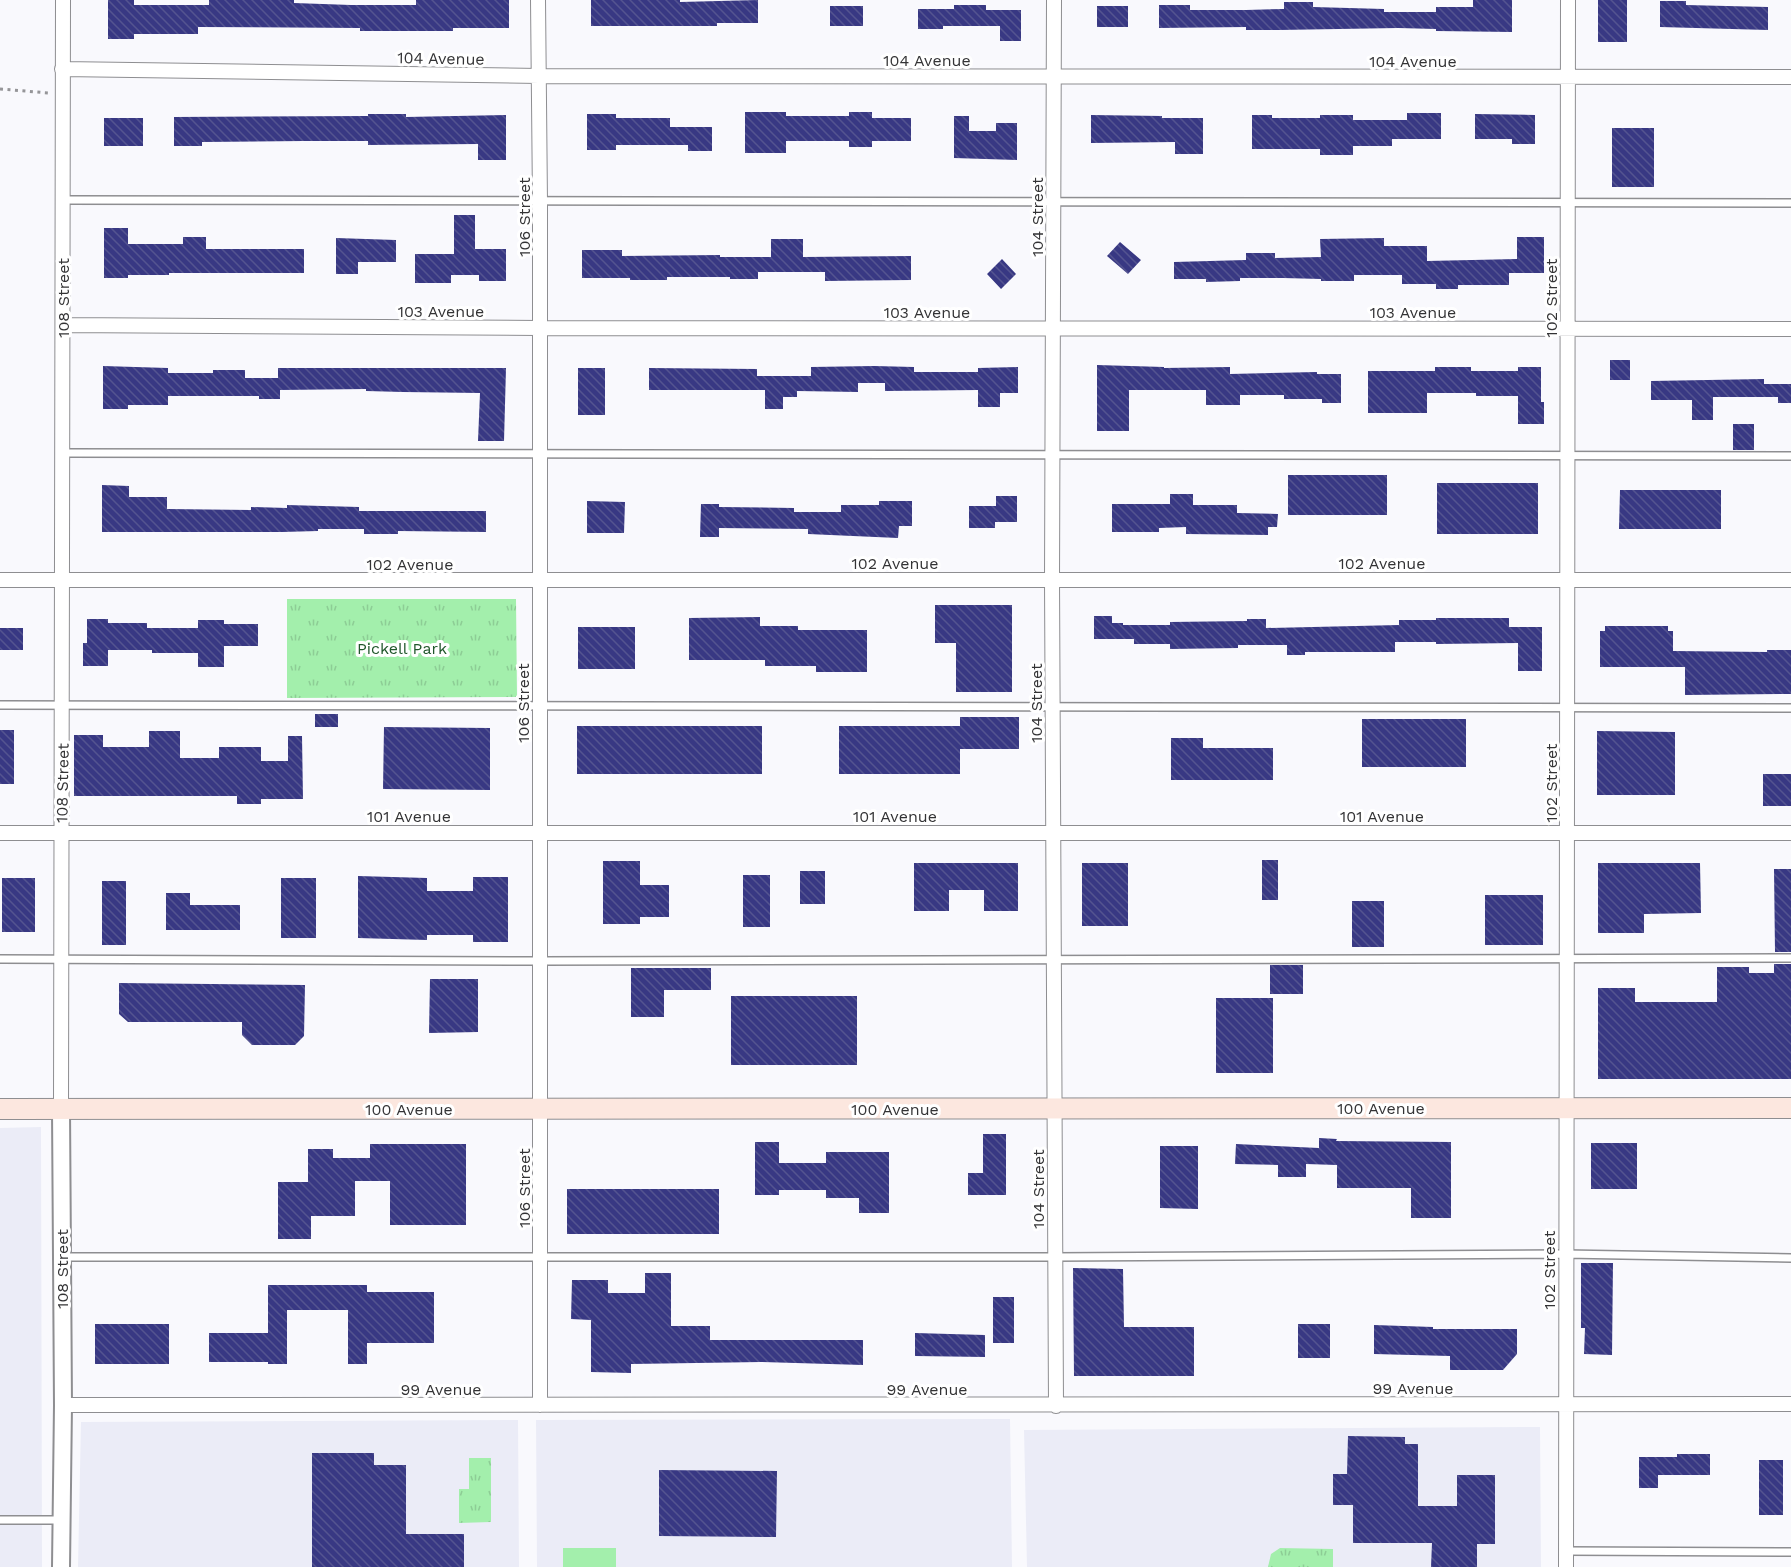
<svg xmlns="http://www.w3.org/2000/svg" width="1791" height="1567" font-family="'Work Sans',sans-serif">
  <defs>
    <pattern id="park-tufts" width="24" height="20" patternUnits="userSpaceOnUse" patternTransform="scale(1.5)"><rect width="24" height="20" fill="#a3efac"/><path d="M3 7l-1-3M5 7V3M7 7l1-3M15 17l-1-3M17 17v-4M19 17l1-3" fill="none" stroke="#8dcd95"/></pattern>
    <pattern id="building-back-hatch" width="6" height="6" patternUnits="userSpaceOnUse" patternTransform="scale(1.5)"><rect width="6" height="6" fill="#383883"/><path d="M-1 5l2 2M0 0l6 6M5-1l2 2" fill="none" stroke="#545490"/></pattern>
  </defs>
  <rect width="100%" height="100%" fill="#f9f9fd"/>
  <path fill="#ebecf7" d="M41,1127L42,1567H0V1128Z
    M1010,1419L1012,1567H537L536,1420Z
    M518,1420L519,1567H78L81,1422Z
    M1540,1427L1541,1567H1027L1024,1430Z"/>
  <path fill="#a3efac" d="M563,1548H616V1567H563Z"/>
  <path fill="url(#park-tufts)" d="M287,599H516L517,697L287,698Z
    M469,1458H491V1522L459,1523V1489H469Z
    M1280,1548L1333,1549V1567H1268L1271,1554Z"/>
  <path fill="url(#building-back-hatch)" d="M108,0H134V5H209V0H294V3L351,5H416V0H509V28H453V31H360V28L198,27V34H134V39H108Z
    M591,0H680V2L758,0V23H717V26H591Z
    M1473,0H1512V32L1436,31V29L1398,28L1279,30H1246V27L1159,28V5H1190V10H1246L1284,9V2H1313V7L1384,9V12H1436V7H1473Z
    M1598,0H1627V42H1598Z
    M1660,1H1686V5L1768,7V30L1660,27Z
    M954,5H986V10H1021V41H1000V26H943V29H918V9H954Z
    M830,6H863V26H830Z
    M1097,6H1128V27H1097Z
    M745,112H786V116H849V112H872V118H911V141H872V147H849V141H786V153H745Z
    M1407,113H1441V139H1392V146H1353V155H1320V149H1252V115H1272V118H1320V115H1353V120H1407Z
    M368,114H406V117L506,115V160H478V144L368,145V141H303L202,142V146H174V117L368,116Z
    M587,114H616V118H670V127H712V151H688V145H616V150H587Z
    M1475,114L1535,115V144H1512V139H1475Z
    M1091,115L1162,116V118H1203V154H1175V142L1091,143Z
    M954,116H969V131H996V123H1017V160L954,158Z
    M104,118H143V146H104Z
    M1612,128H1654V187H1612Z
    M454,215H475V249H506V281H479V275H451V283H415V254H454Z
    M104,228H128V244H183V237H206V249H304V273H169V275H128V278H104Z
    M1517,237H1544V273H1509V285H1458V289H1436V284H1402V275H1354V281H1321V279L1283,278H1240V281L1206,282V279H1174V262L1246,260V253H1275V258L1321,257L1320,239L1384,238V246H1427V261L1517,259Z
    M336,238L396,240V262H358V274H336Z
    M771,239H803V257L911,256V280L825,281V272H758V279H730V277H667V280H630V278H582V250H622V256L720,255V257H771Z
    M1120,242L1141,260L1128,274L1107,256Z
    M1002,259L1016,274L1001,289L987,274Z
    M1610,360H1630V380H1610Z
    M1097,365L1164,367V368L1230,367V374L1317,372V374H1341V403H1322V399H1284V395H1240V405H1206V390H1129V431H1097Z
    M103,366L168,368V373H213V370H245V378H278V368H506L504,441H478L480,393L403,392L366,391V389L280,390V399H259V396H168V405H128V409H103Z
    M874,366L914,367V372H978V368L1018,367V393H1000V407H978V390L885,391V383H858V392L797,391V397H783V409H765V390H649V368L757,369V376H811V367Z
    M1435,367H1471V371H1518V367H1541V402H1544V424H1518V396H1476V393H1427V413H1368V371H1435Z
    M578,368H605V415H578Z
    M1764,379V384H1791V403H1778V397H1713V420H1692V400H1651V381Z
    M1733,424H1754V450H1733Z
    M1288,475H1387V515H1288Z
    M1437,483H1538V534H1437Z
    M102,485L129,486V497H167V509L251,510V507L287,508V505L359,507V511H486V532L398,531V534H364V529H318V531L282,532H102Z
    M1620,490H1721V529H1619Z
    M1170,494H1193V505H1237V513L1278,514L1277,527H1268V535L1186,534V527L1159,528V532H1112V504H1170Z
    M996,496H1017V522H995V528H969V506H996Z
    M587,501L625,502L624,533H587Z
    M879,501H912V526H899L898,538L808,534V529L719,528V537H700L701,504H719V507L794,508V512H841V505H879Z
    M935,605H1012V692H956V643H935Z
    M1094,616H1112V623H1123V625H1170V622L1247,621V619H1266V628L1399,625V620H1436V618H1509V627H1542V671H1518V643L1436,644V642H1395V652H1305V655H1287V645H1238V648L1170,649V644H1134V639H1094Z
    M760,617V626H798V630H867V672H816V666H765V660H689V618Z
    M87,619H108V623H147V628H198V620H224V624H258V646H224V667H198V653H152V650H108V666H83V643H87Z
    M1605,626H1668V631H1673V651L1767,652V650H1791V694L1685,695V667H1600V631H1605Z
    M578,627H635V669H578Z
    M0,628H23V650H0Z
    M315,714H338V727H315Z
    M960,717H1019V749H960V774H839V726H960Z
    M1362,719H1466V767H1362Z
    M577,726H762V774H577Z
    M384,727L490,728V790L383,789Z
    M0,730H14V784H0Z
    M149,731H180V758H219V747H261V761H288V736H302L303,799H261V804H237V796H74V735H103V747H149Z
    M1597,731L1675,732V795H1597Z
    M1171,738H1203V748H1273V780H1171Z
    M1763,774H1791V806H1763Z
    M1262,860H1278V900H1262Z
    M603,861H640V885H669V917H640V924H603Z
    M914,863H1018V911H984V890H949V911H914Z
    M1082,863H1128V926H1082Z
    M1598,863H1700L1701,913L1644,914V933H1598Z
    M1774,869H1791V952H1775Z
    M800,871H825V904H800Z
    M743,875H770V927H743Z
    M358,876L427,878V891H473V877H508V942H473V935H427V940L358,938Z
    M2,878H35V932H2Z
    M281,878H316V938H281Z
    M102,881H126V945H102Z
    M166,893H190V905H240V930H166Z
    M1485,895H1543V945H1485Z
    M1352,901H1384V947H1352Z
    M1774,964H1791V1079H1598V988H1635V1002H1717V967H1749V973H1774Z
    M1270,965H1303V994H1270Z
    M631,968H711V990H664V1017H631Z
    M430,979H478V1032L429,1033Z
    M119,983L305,985L304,1036L295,1045H252L242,1035V1022H128L119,1014Z
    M731,996H857V1065H731Z
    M1216,998H1273V1073H1216Z
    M983,1134H1006V1195H968V1173H983Z
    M1319,1138L1337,1139L1336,1141L1451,1142V1218H1411V1188H1337V1165L1306,1164V1177H1278V1165L1235,1164L1236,1144L1319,1148Z
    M755,1142H779V1163H826V1152H889V1213H859V1198H826V1190H779V1195H755Z
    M1591,1143H1637V1189H1591Z
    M370,1144H466V1225H390V1181H355V1216H311V1239H278V1182H308V1149H333V1158H370Z
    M1160,1146H1198V1209L1160,1208Z
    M567,1189H719V1234H567Z
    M1581,1263H1613L1612,1355L1584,1354L1585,1328H1581Z
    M1073,1268L1123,1269L1124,1327H1194V1376H1074Z
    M645,1273H671V1326H710V1340H863V1365L761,1362L631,1364V1373L591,1372V1320L571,1319L572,1280H608V1293H645Z
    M268,1285H367V1292H434V1343H367V1364H348V1310H287V1364H268V1362H209V1333H268Z
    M993,1297H1014V1343H993Z
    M95,1324H169V1364H95Z
    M1298,1324H1330V1358H1298Z
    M1374,1325L1433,1327V1329H1517V1354L1503,1370H1450V1356L1374,1354Z
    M915,1333L985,1335V1357L915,1356Z
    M1348,1436L1405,1437V1444H1418V1506H1457V1475H1495V1544H1477V1567H1431L1432,1543H1353V1505H1333V1474H1347Z
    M312,1453H374V1465H406V1534H464V1567H312Z
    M1677,1454H1710V1475H1658V1488H1639V1457H1677Z
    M1759,1460H1783V1515H1759Z
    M659,1470L777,1471L776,1537L659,1536Z"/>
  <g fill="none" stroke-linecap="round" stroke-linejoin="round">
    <defs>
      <path id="service" d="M63,200L1791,203
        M61,453L1791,456
        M0,705L1791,708
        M0,959L540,961L1791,958
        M62,1257H1055L1565,1254L1791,1258
        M0,1520H60
        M1566,1551L1791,1552"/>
      <path id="minor" d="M538,0L540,202V1405
        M1054,0L1052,580L1056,1406
        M62,69L539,76L1791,77
        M63,325L540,328L1791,329
        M0,580H1791
        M0,833H1791
        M61,1109L63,0
        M63,1405L1791,1404
        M1566,1567L1568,0"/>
      <path id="tertiary" d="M61,1109L63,1405L61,1567"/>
      <path id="secondary" d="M0,1109L1791,1108"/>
    </defs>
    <use href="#service" stroke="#8e8e91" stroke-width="10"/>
    <use href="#minor" stroke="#8e8e91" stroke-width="16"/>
    <use href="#tertiary" stroke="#8e8e91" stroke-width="20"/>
    <use href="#secondary" stroke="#8e8e91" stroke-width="22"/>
    <path stroke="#959598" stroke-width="3" stroke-dasharray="3 4.5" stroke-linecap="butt" d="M0,89L49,93"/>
    <use href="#service" stroke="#fff" stroke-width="7"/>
    <use href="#minor" stroke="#fff" stroke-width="14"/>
    <use href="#tertiary" stroke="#fff" stroke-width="16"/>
    <use href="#secondary" stroke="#fce7df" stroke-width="20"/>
  </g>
  <g text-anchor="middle" stroke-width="6" stroke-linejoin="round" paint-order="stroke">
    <g font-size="16" fill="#333335" stroke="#fff">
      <text transform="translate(441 58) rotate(1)" y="6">104 Avenue</text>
      <text x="927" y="66">104 Avenue</text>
      <text x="1413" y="67">104 Avenue</text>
      <text transform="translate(524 217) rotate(-90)" y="6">106 Street</text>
      <text transform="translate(1037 217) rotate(-90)" y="6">104 Street</text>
      <text transform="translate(63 298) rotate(-90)" y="6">108 Street</text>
      <text transform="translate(1551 298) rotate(-90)" y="6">102 Street</text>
      <text x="441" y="317">103 Avenue</text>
      <text x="927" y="318">103 Avenue</text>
      <text x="1413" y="318">103 Avenue</text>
      <text x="895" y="569">102 Avenue</text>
      <text x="1382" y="569">102 Avenue</text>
      <text x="410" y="570">102 Avenue</text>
      <text transform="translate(523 703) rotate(-90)" y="6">106 Street</text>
      <text transform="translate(1036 703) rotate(-90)" y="6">104 Street</text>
      <text transform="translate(62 783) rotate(-89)" y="6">108 Street</text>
      <text transform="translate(1551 783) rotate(-90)" y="6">102 Street</text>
      <text x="409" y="822">101 Avenue</text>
      <text x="895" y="822">101 Avenue</text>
      <text x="1382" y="822">101 Avenue</text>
      <text x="1381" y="1114">100 Avenue</text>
      <text x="409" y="1115">100 Avenue</text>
      <text x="895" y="1115">100 Avenue</text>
      <text transform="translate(524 1188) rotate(-90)" y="6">106 Street</text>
      <text transform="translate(1038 1189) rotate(-90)" y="6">104 Street</text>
      <text transform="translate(62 1269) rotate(-90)" y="6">108 Street</text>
      <text transform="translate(1549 1270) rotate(-90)" y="6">102 Street</text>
      <text x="1413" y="1394">99 Avenue</text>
      <text x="441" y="1395">99 Avenue</text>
      <text x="927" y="1395">99 Avenue</text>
    </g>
    <g font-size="16" fill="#20572b" stroke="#fff">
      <text x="402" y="654">Pickell Park</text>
    </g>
  </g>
</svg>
